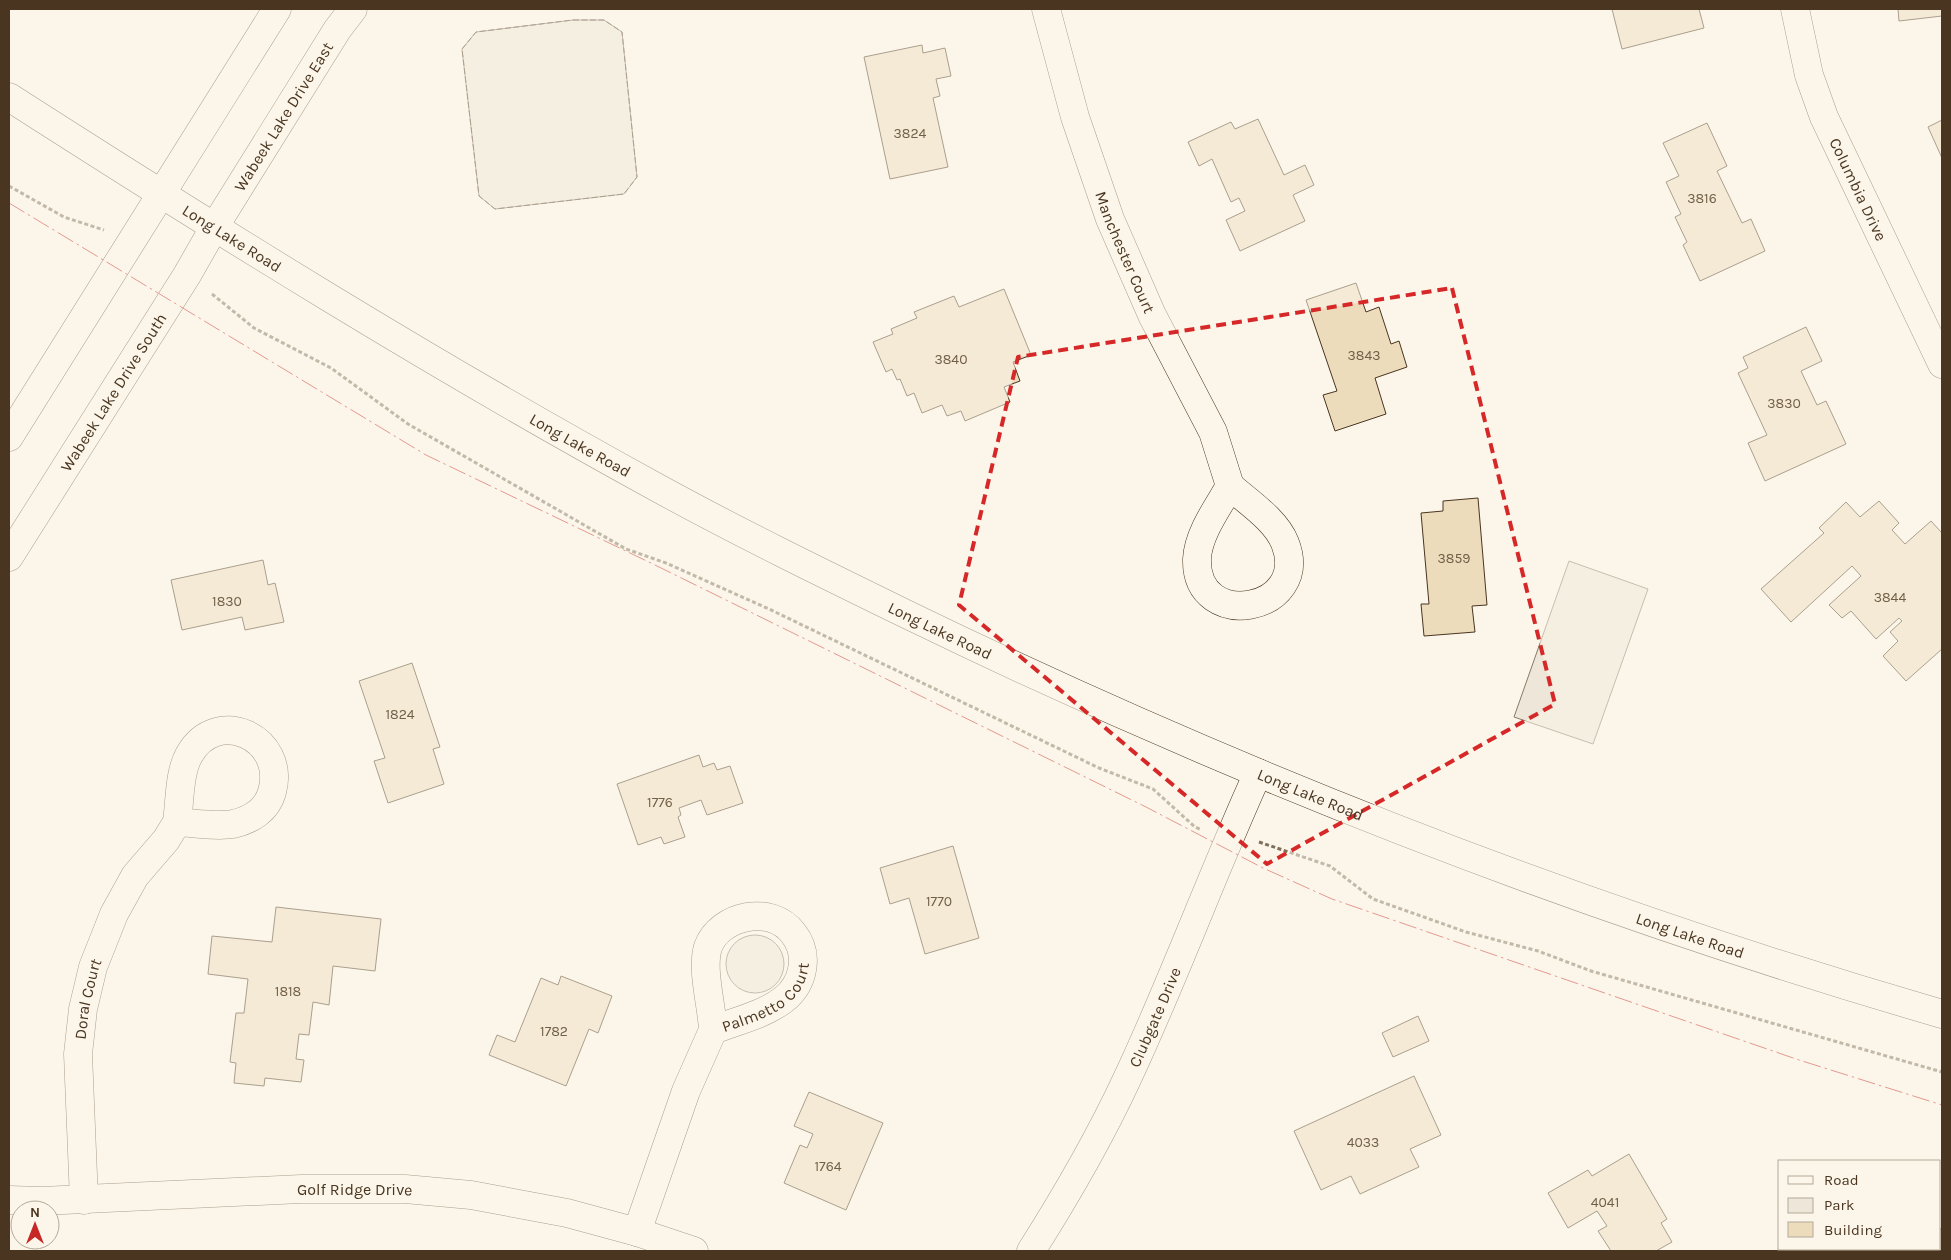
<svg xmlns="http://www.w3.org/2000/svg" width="1951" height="1260" font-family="Karla,sans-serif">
  <rect width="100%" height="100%" fill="#fbf6e9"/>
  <path fill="#ede6d9" stroke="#887966" d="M573,20H604L622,32L637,177L624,194L495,209L479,196L462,49L476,32Z
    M1569,561L1648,589L1593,744L1514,717Z
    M726 964a29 29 0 1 1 58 0a29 29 0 1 1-58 0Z"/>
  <path fill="#ecdcbc" stroke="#4a3520" d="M1612,9H1699L1704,28L1622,49Z
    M1898,9H1942V16L1899,21Z
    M922,45L923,53L945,48L951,76L936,79L940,96L933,98L948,167L890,179L864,57Z
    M1258,119L1284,175L1305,165L1314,185L1293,195L1305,221L1240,251L1226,220L1245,211L1239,198L1231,202L1212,159L1199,166L1188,142L1231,122L1235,129Z
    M1942,120V158L1928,127Z
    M1707,123L1727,166L1717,171L1742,223L1751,219L1765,251L1700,281L1683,245L1687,242L1675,217L1681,214L1666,182L1679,176L1663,143Z
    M1356,283L1366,312L1379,307L1391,344L1399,341L1407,367L1375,378L1386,414L1335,431L1323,395L1337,391L1306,300Z
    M1004,289L1031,355L1013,362L1020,381L1004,387L1010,402L965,421L961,411L947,416L942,405L922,413L914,393L907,396L900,379L897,380L892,369L886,372L873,342L893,334L891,329L917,318L914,312L954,296L959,307Z
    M1806,327L1822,361L1801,371L1817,405L1826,401L1846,444L1765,481L1748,443L1767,435L1738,373L1748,368L1743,357Z
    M1478,498L1487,605L1472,606L1475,632L1424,636L1421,604H1429L1421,513L1443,511V501Z
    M1879,501L1899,523L1892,530L1905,544L1931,521L1942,533V649L1906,681L1883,656L1898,641L1890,632L1902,621L1899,618L1876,639L1851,611L1842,618L1829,605L1861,576L1852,566L1791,622L1761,589L1824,533L1819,528L1846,502L1860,517Z
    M263,560L268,585L275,583L284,622L245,630L242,617L182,630L171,580Z
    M412,663L440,747L433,749L444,784L388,803L374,761L385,758L359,681Z
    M699,755L703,767L714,763L717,770L730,766L743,803L707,815L701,800L679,808L681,815L678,817L685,837L664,844L661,837L638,845L617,784Z
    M953,846L979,938L925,954L909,898L890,904L880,868Z
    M276,907L381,919L375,971L333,966L329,1005L313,1002L309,1035L299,1034L296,1059L304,1060L301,1082L265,1078L264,1086L234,1083L236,1063L230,1062L236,1013H244L248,979L208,974L212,936L272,942Z
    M561,976L612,996L598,1033L589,1029L566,1086L489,1055L497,1035L515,1042L541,978L558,985Z
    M1418,1016L1429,1041L1393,1057L1382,1033Z
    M1414,1076L1441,1135L1410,1149L1419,1167L1360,1194L1351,1176L1321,1190L1294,1131Z
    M809,1092L883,1123L846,1210L784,1183L800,1145L807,1148L813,1134L794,1126Z
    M1629,1154L1667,1219L1661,1223L1672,1242L1656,1251H1611L1598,1231L1607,1226L1597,1211L1568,1228L1548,1193L1588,1170L1592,1176Z
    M1940,1228L1942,1231V1251H1821L1823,1249H1940Z"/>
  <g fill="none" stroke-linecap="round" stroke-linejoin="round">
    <defs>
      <g id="minor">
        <path id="s1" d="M1046,9L1075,117L1110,219L1152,315L1213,432L1230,486"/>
        <path id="s2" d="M1795,9L1809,75L1824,117L1942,364"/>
        <path d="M9,437L277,9"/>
        <path d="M1230,486C1248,502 1276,520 1285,543C1312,612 1195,633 1197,559C1198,534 1218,507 1230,486Z"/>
        <path id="s3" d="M9,557L187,275L215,226L337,30L353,9"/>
        <path id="s4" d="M9,1200L42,1201L301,1189H405L471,1195L567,1213L637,1232L694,1251"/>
        <path id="s5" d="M84,1200L78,1054L83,1009L93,967L114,914L135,876L166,840L177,822C195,823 215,827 233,824C251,820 267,810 272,792C287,738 217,705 189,755C179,773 180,801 177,822"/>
        <path id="s6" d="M637,1232L686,1091L713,1030C736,1021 763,1015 783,1000C804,984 810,954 793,933C771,904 720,915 708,947C701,969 712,1006 713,1030"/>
        <path id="s7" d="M1031,1251C1066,1196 1099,1139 1127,1079C1174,979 1212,874 1258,773"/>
      </g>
      <g id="major">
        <path id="s8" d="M9,97C221,233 435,366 656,487C738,532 822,573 906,614C1239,776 1587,911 1942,1014"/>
      </g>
    </defs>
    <use href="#minor" stroke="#4a3520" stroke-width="29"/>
    <use href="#major" stroke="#4a3520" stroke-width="29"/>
    <path stroke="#7f6f5c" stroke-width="3" stroke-dasharray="4 2.5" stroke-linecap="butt" d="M9,186L64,217L104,230
      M212,294L254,328L331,368L408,424L626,549L666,563L769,609L1099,768L1153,789L1195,827L1202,830
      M1259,842L1330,866L1373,899L1466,932L1538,951L1591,971L1942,1072"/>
    <use href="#minor" stroke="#fbf6e9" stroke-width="28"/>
    <use href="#major" stroke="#fbf6e9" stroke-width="28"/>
    <path stroke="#4a3520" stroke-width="1" stroke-dasharray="6 2.5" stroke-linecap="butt" d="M573,20H604L622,32L637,177L624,194L495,209L479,196L462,49L476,32Z"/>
    <path stroke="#c62828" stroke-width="1" stroke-dasharray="18 4 2.5 4" stroke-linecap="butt" d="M9,203L426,455L655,565L1146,807L1263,868L1332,899L1799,1060L1942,1105"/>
  </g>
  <path d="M0 0H1951V1260H0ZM1452,288L1555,704L1267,864L959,605L1018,357Z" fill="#fbf6e9" fill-opacity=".55" fill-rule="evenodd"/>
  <path fill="none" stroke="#d62828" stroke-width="4" stroke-dasharray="10 6" stroke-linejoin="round" d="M1452,288L1555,704L1267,864L959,605L1018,357Z"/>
  <g text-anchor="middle" stroke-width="4" stroke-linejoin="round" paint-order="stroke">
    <g font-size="14" fill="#725f47">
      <text x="910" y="138">3824</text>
      <text x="1702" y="203">3816</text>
      <text x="1364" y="360">3843</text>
      <text x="951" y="364">3840</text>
      <text x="1784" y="408">3830</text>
      <text x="1454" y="563">3859</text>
      <text x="1890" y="602">3844</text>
      <text x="227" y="606">1830</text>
      <text x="400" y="719">1824</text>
      <text x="660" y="807">1776</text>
      <text x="939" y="906">1770</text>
      <text x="288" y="996">1818</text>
      <text x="554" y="1036">1782</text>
      <text x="1363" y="1147">4033</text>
      <text x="828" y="1171">1764</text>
      <text x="1605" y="1207">4041</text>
    </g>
    <g font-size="16" fill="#4a3520" stroke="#fbf6e9">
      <text dy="6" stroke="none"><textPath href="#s3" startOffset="519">Wabeek Lake Drive East</textPath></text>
      <text dy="6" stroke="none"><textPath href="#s2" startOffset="192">Columbia Drive</textPath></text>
      <text dy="6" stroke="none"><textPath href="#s8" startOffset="264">Long Lake Road</textPath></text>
      <text dy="6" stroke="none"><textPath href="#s1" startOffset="256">Manchester Court</textPath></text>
      <text dy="6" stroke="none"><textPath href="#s3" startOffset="195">Wabeek Lake Drive South</textPath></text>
      <text dy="6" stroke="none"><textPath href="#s8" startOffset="669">Long Lake Road</textPath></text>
      <text dy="6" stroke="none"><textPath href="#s8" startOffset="1074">Long Lake Road</textPath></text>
      <text dy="6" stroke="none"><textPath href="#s8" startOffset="1479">Long Lake Road</textPath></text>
      <text dy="6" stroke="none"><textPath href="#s8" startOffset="1884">Long Lake Road</textPath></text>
      <text dy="6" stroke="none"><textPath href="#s6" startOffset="281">Palmetto Court</textPath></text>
      <text dy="6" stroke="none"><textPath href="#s5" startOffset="202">Doral Court</textPath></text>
      <text dy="6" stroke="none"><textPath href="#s7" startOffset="265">Clubgate Drive</textPath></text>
      <text dy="6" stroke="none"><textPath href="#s4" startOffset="346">Golf Ridge Drive</textPath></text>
    </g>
  </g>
  <rect width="1951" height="1260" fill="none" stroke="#4a3520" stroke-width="20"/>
  <rect x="1778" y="1160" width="162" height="90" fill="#fbf6e9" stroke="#b4a999"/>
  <rect x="1788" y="1176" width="25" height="8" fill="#fbf6e9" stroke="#b4a999"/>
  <text x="1824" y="1185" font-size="15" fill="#4a3520">Road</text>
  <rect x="1788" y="1198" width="25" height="15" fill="#ede6d9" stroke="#b4a999"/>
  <text x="1824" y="1210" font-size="15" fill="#4a3520">Park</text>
  <rect x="1788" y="1222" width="25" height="15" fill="#ecdcbc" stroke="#b4a999"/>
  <text x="1824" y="1235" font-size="15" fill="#4a3520">Building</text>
  <g transform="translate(35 1225)"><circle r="24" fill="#fbf6e9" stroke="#b4a999"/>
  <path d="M0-4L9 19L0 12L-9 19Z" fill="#c62828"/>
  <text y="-8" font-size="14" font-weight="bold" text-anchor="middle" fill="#4a3520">N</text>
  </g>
</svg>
